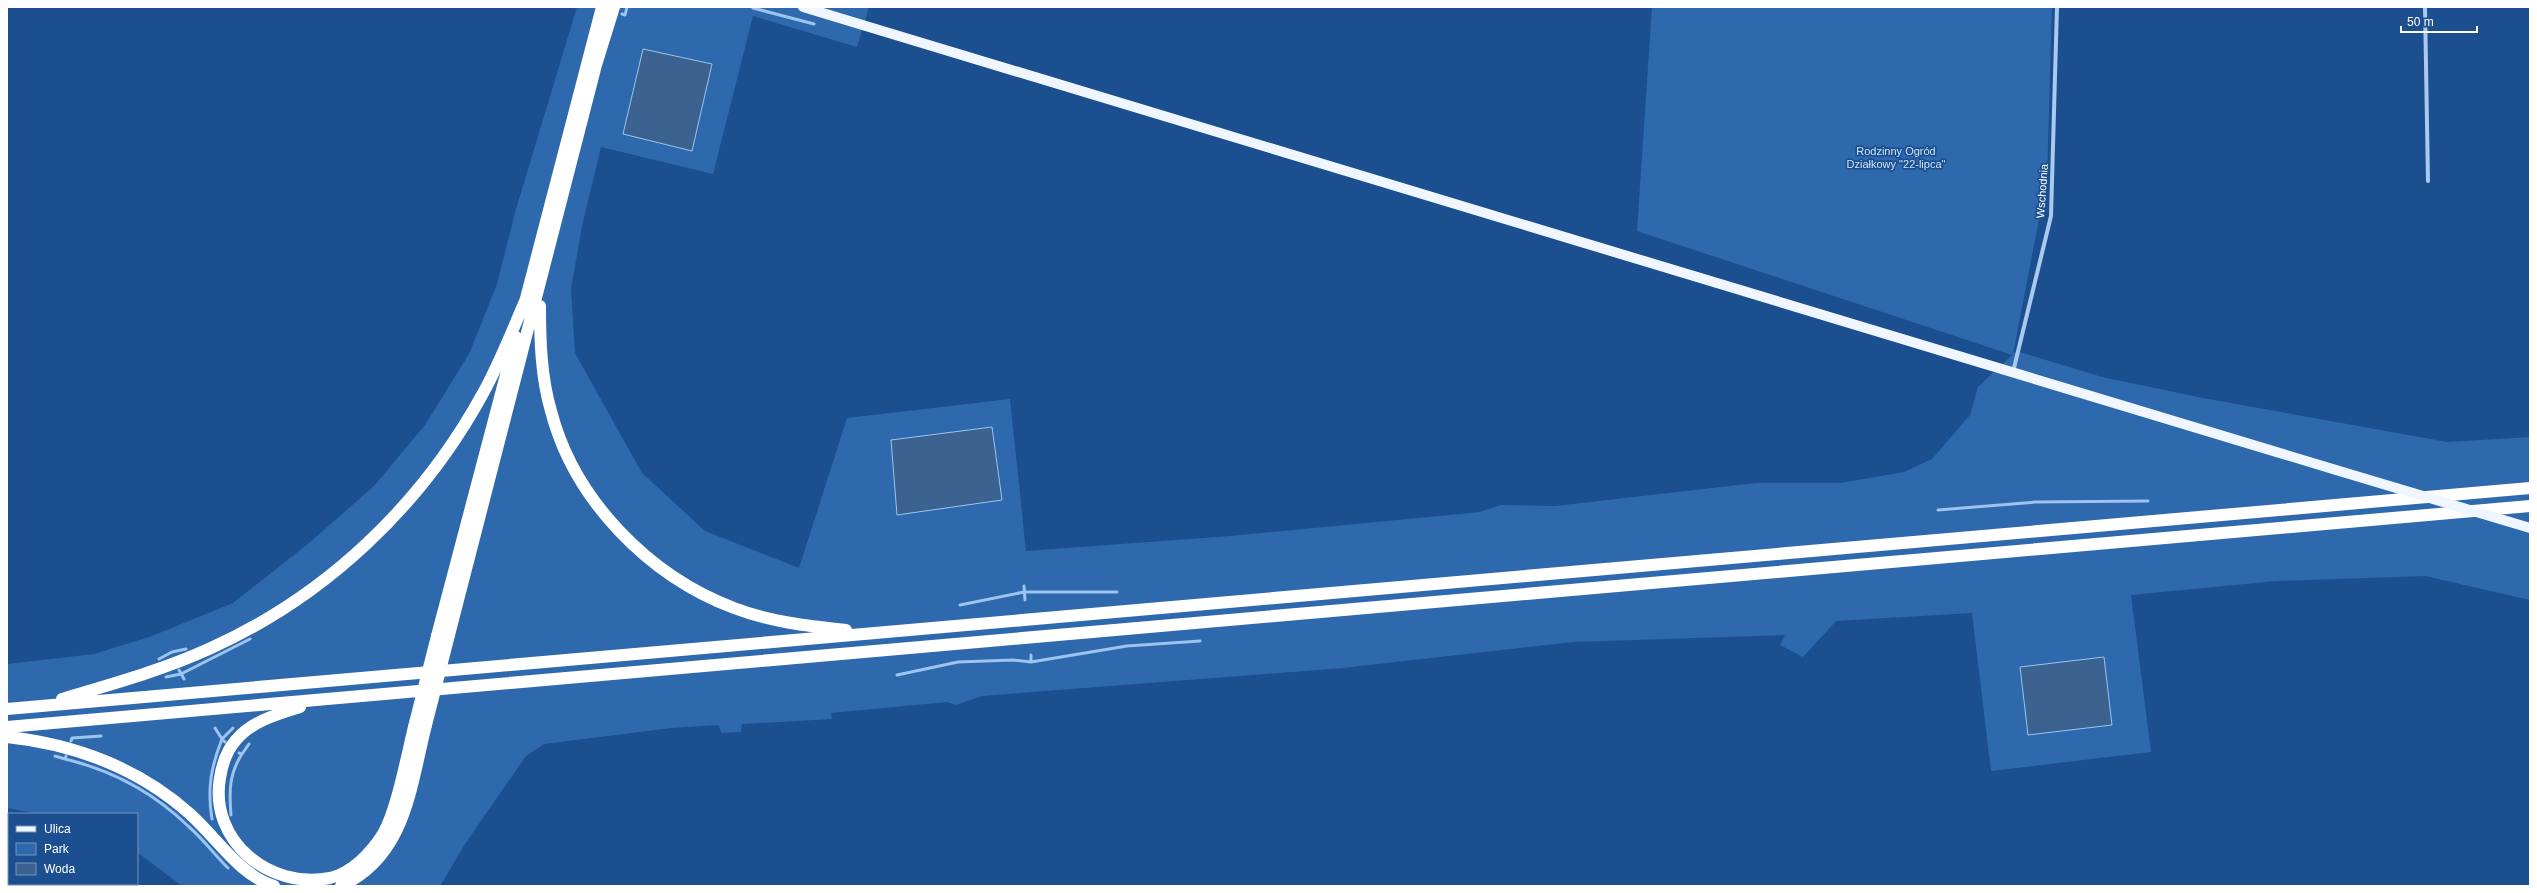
<svg xmlns="http://www.w3.org/2000/svg" width="2537" height="893" font-family="Helvetica,sans-serif">
  <rect width="100%" height="100%" fill="#1b4f8f"/>
  <path fill="#2e69ad" d="M577,7H869L857,47L753,16L713,174L601,147L582,226L571,289L575,353L642,473L705,531L799,568L847,418L1010,399L1026,551L1230,536L1480,512L1501,505L1555,506L1756,483H1840L1904,472L1932,459L1970,415L1978,387L2012,355L1637,231L1652,7H2052L2047,178L2013,354L2016,351L2102,377L2203,398L2447,442L2530,437V600L2425,576L2276,581L2131,595L2151,752L1991,771L1972,613L1836,621L1803,657L1780,645L1785,635L1573,642L1343,668L982,696L956,705L947,702L831,713L832,719L742,724L741,732L721,733L719,725L671,728L544,744L526,756L465,844L440,886H182L137,852V814H40L7,808V664L94,654L152,636L233,603L309,543L374,486L425,425L469,354L497,284L516,209Z"/>
  <path fill="#3c6290" stroke="#9cc4f0" d="M643,49L712,64L692,151L623,134Z
    M992,427L1002,500L897,515L891,440Z
    M2104,657L2112,725L2028,735L2020,667Z"/>
  <g fill="none" stroke-linecap="round" stroke-linejoin="round">
    <path stroke="#9cc4f0" stroke-width="3" d="M753,8L814,24
      M622,14L625,15L627,7
      M1938,510L2036,502L2148,501
      M1024,586L1025,600
      M960,605L1024,592H1117
      M159,659L172,652L186,649
      M1031,662L1127,646L1200,641
      M179,670L184,679
      M897,675L958,662L1013,660L1031,662V655
      M166,677L181,674L250,639
      M71,741L72,738L101,736
      M225,742L222,739L233,728
      M239,753L242,754L249,744
      M55,756L65,759
      M66,756L65,759C111,770 154,793 188,826C203,839 215,855 228,868
      M231,815C229,792 229,774 242,754
      M212,819C207,789 211,767 222,739L215,728"/>
    <path stroke="#a9c9ee" stroke-width="4" d="M2425,7L2428,181
      M2013,372L2051,216L2057,7"/>
    <path stroke="#f0f6ff" stroke-width="10" d="M803,7L2336,470"/>
    <path stroke="#fff" stroke-width="12" d="M524,306L602,7
      M540,306C540,340 541,377 551,411C574,500 649,576 734,608C770,622 808,626 846,630
      M449,635L596,65L614,7
      M437,636L516,337
      M62,699C112,684 163,670 211,648C326,596 421,506 482,395C499,365 512,331 526,299
      M300,707C278,714 252,721 236,740C227,750 222,765 220,778C209,841 270,890 330,878C352,873 372,852 383,834C397,810 407,755 414,727
      M7,709L2530,488
      M7,727L2530,506
      M7,737C74,744 139,768 190,814C217,838 238,874 274,886
      M341,886C406,856 410,788 426,725"/>
    <path stroke="#f0f6ff" stroke-width="10" d="M2336,470L2530,528"/>
    <path stroke="#fff" stroke-width="12" d="M426,725L449,635
      M414,727L437,636"/>
  </g>
  <g text-anchor="middle" stroke-width="3.5" stroke-linejoin="round" paint-order="stroke">
    <g font-size="11" fill="#cfe3fa" stroke="#1b4f8f">
      <text x="1896" y="155">Rodzinny Ogród<tspan x="1896" dy="13">Działkowy "22-lipca"</tspan></text>
    </g>
    <g font-size="11" fill="#fff" stroke="#1b4f8f">
      <text transform="translate(2042 191) rotate(-86)" y="4">Wschodnia</text>
    </g>
  </g>
  <rect width="2537" height="893" fill="none" stroke="#ffffff" stroke-width="16"/>
  <rect x="8" y="813" width="130" height="72" fill="#1b4f8f" stroke="#7695bc"/>
  <rect x="16" y="826" width="20" height="6" fill="#f0f6ff" stroke="#7695bc"/>
  <text x="44" y="833" font-size="12" fill="#ffffff">Ulica</text>
  <rect x="16" y="843" width="20" height="12" fill="#2e69ad" stroke="#7695bc"/>
  <text x="44" y="853" font-size="12" fill="#ffffff">Park</text>
  <rect x="16" y="863" width="20" height="12" fill="#3c6290" stroke="#7695bc"/>
  <text x="44" y="873" font-size="12" fill="#ffffff">Woda</text>
  <path d="M2401 26v6h76v-6" fill="none" stroke="#ffffff" stroke-width="2"/>
  <text x="2407" y="26" font-size="12" fill="#ffffff" stroke="#1b4f8f" stroke-width="3" paint-order="stroke">50 m</text>
</svg>
